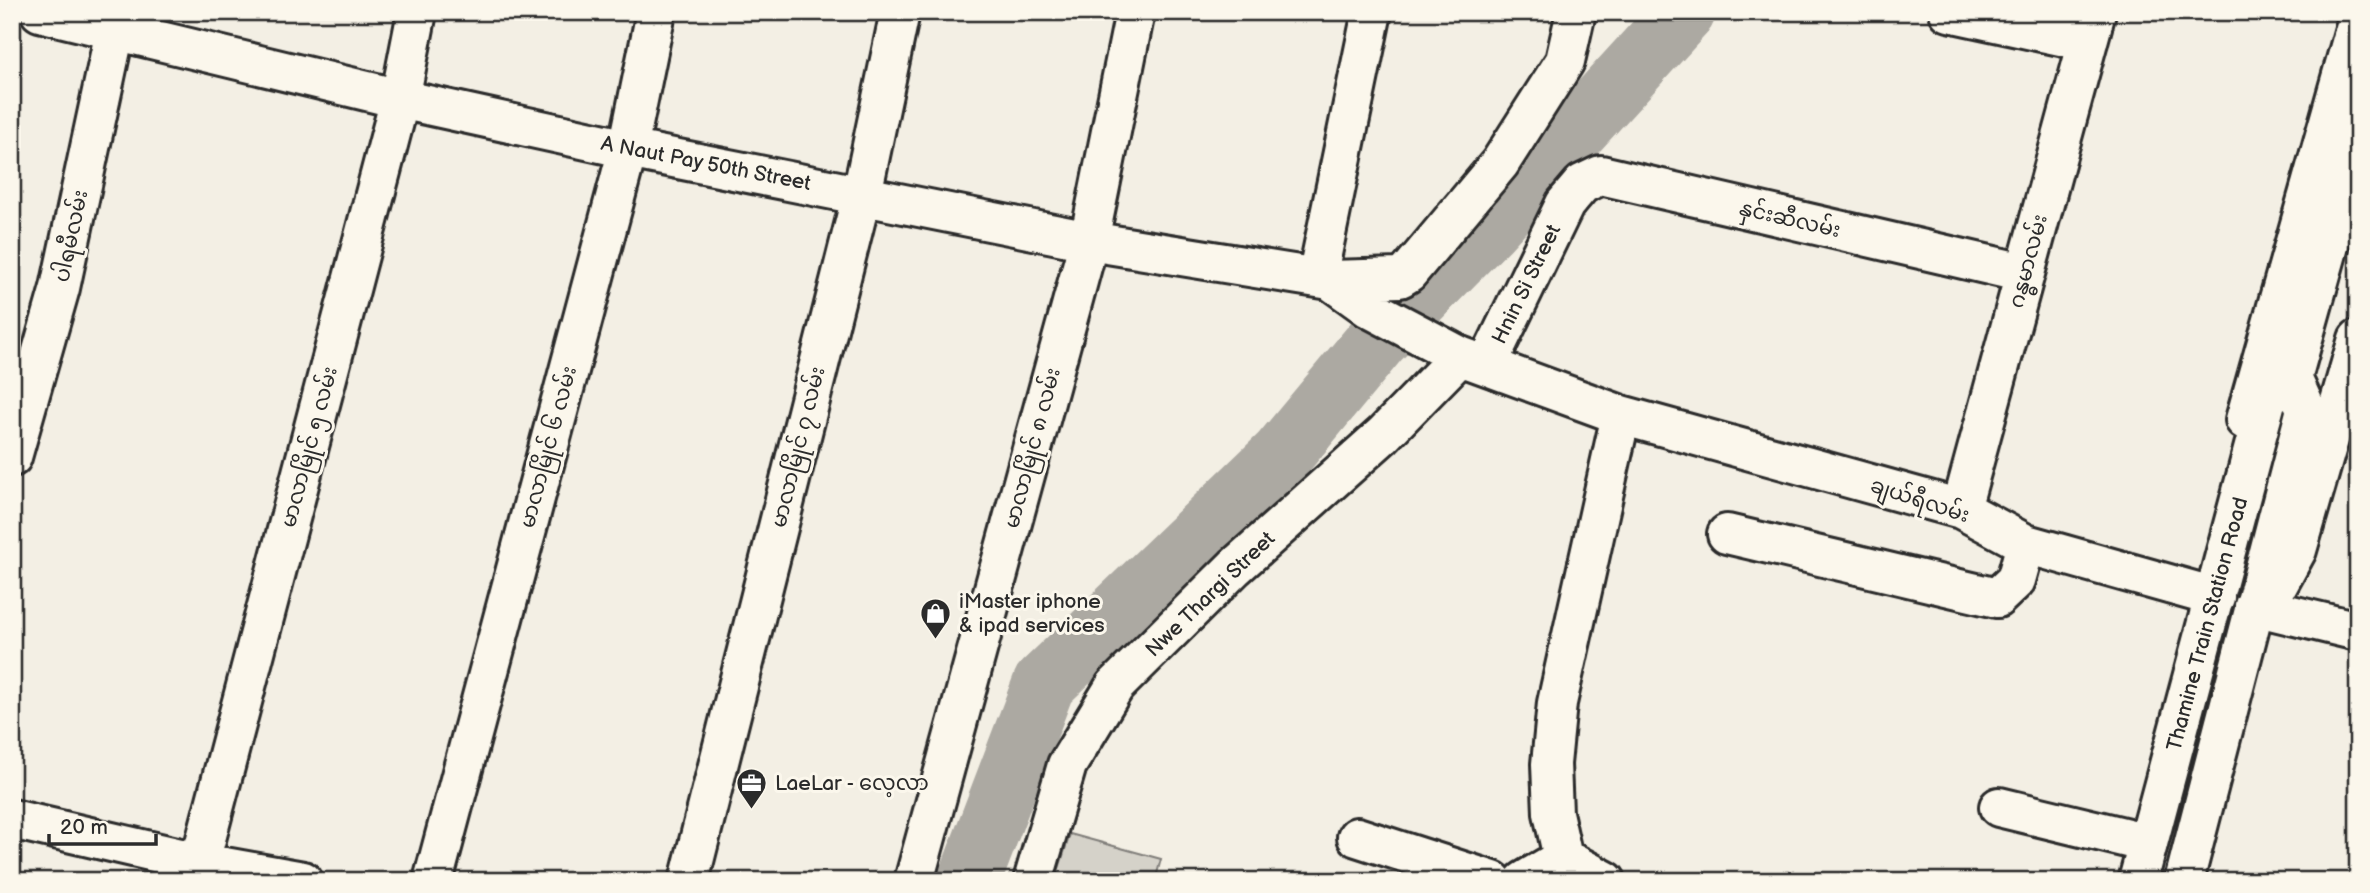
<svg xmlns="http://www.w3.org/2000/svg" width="2370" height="893" font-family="'Balsamiq Sans','Noto Sans Myanmar',sans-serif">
  <rect width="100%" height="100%" fill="#f3efe4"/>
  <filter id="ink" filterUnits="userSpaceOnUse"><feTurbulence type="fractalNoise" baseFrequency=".0143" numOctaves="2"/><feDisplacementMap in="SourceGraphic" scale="14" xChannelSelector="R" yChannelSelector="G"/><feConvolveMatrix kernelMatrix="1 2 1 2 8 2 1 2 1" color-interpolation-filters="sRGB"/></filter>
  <g filter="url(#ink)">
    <path fill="#d5d2c9" stroke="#807e7a" stroke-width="2" d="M1070,834L1161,859L1155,881H1055Z"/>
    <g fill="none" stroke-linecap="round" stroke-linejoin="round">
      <path stroke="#aca9a2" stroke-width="63" d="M969,881L1044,684L1281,456L1378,339L1487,228L1684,12"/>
      <defs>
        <path id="minor" d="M40,12L400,99L628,149L1089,241L1330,280L1369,308L1460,356L1621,415L1961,509L2026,544L2215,597
          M1949,12L2088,42
          M1317,278L1372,12
          M1330,280L1400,278L1408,273L1500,163L1565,61L1576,12
          M1487,365L1565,204L1582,184L1601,175L2024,273
          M1961,509L2096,12
          M1727,534L1997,598L2016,580L2026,544
          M2254,606L2358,631
          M1999,807L2148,843
          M12,819L202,863L303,881
          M1357,837L1493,881
          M1563,858L1553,813L1551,764L1557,703L1621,415
          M1563,858L1606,881
          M195,881L400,99L417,12
          M433,881L628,149L656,12
          M689,881L862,194L900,12
          M914,881L1089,241L1135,12
          M1033,881L1067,765L1115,686L1235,567L1383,435L1460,356
          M1524,881L1563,858"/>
        <path id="major" d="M2245,420L2358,18
          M12,457L60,288L119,12
          M2264,597L2278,585L2297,550L2358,339
          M2138,881L2267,398L2292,378L2358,142
          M2184,881L2306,409L2292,378"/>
      </defs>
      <use href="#minor" stroke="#2b2b2b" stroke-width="44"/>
      <use href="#major" stroke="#2b2b2b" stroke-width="44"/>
      <use href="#minor" stroke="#fbf7ec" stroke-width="38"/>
      <use href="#major" stroke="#fbf7ec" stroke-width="38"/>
    </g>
  </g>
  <defs>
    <symbol id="shop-pin" viewBox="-11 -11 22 30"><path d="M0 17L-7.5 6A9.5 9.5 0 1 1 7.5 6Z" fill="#2b2b2b" stroke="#fbf7ec"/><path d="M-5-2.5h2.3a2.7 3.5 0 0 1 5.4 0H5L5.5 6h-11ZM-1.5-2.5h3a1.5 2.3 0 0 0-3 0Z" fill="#fff"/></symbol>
    <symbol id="office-pin" viewBox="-11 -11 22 30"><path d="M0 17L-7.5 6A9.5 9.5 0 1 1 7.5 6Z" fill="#2b2b2b" stroke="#fbf7ec"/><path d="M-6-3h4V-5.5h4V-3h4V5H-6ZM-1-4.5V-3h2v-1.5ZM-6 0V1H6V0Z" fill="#fff"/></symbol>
  </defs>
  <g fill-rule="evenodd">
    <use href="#shop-pin" x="918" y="596" width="35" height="47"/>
    <use href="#office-pin" x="734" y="766" width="35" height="47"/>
  </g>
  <g text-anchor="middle" stroke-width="6" stroke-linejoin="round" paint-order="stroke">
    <g font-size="21" fill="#2b2b2b" stroke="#fbf7ec">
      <text transform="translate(706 163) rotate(11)" y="7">A Naut Pay 50th Street</text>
      <text transform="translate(1790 219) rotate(13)" y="7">နှင်းဆီလမ်း</text>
      <text transform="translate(71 236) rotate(-78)" y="7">ပါရမီလမ်း</text>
      <text transform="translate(2028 261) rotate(-75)" y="7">ဂန္ဓမာလမ်း</text>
      <text transform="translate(1526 284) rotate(-64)" y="7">Hnin Si Street</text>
      <text transform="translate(309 447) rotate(-75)" y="7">မာလာမြိုင် ၅ လမ်း</text>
      <text transform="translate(548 447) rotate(-75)" y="7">မာလာမြိုင် ၆ လမ်း</text>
      <text transform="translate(798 447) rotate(-76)" y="7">မာလာမြိုင် ၇ လမ်း</text>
      <text transform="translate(1032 448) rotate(-75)" y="7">မာလာမြိုင် ၈ လမ်း</text>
      <text transform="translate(1920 500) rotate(18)" y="7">ချယ်ရီလမ်း</text>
      <text transform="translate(1210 594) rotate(-44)" y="7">Nwe Thargi Street</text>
      <text transform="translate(2207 624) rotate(-75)" y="7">Thamine Train Station Road</text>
    </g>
    <g font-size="21" fill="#2b2b2b" stroke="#fbf7ec" text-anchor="start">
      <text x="959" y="608">iMaster iphone<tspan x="959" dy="24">&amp; ipad services</tspan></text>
      <text x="775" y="790">LaeLar - လေ့လာ</text>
    </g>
  </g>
  <rect width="2370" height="893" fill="none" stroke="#fbf7ec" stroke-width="42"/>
  <rect x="21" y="21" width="2328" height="851" fill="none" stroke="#2b2b2b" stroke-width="2.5" filter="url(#ink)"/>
  <path d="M49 834v10h107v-10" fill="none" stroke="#2b2b2b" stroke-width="3.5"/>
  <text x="60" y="834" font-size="21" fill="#2b2b2b" stroke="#fbf7ec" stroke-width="5" paint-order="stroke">20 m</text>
</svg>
